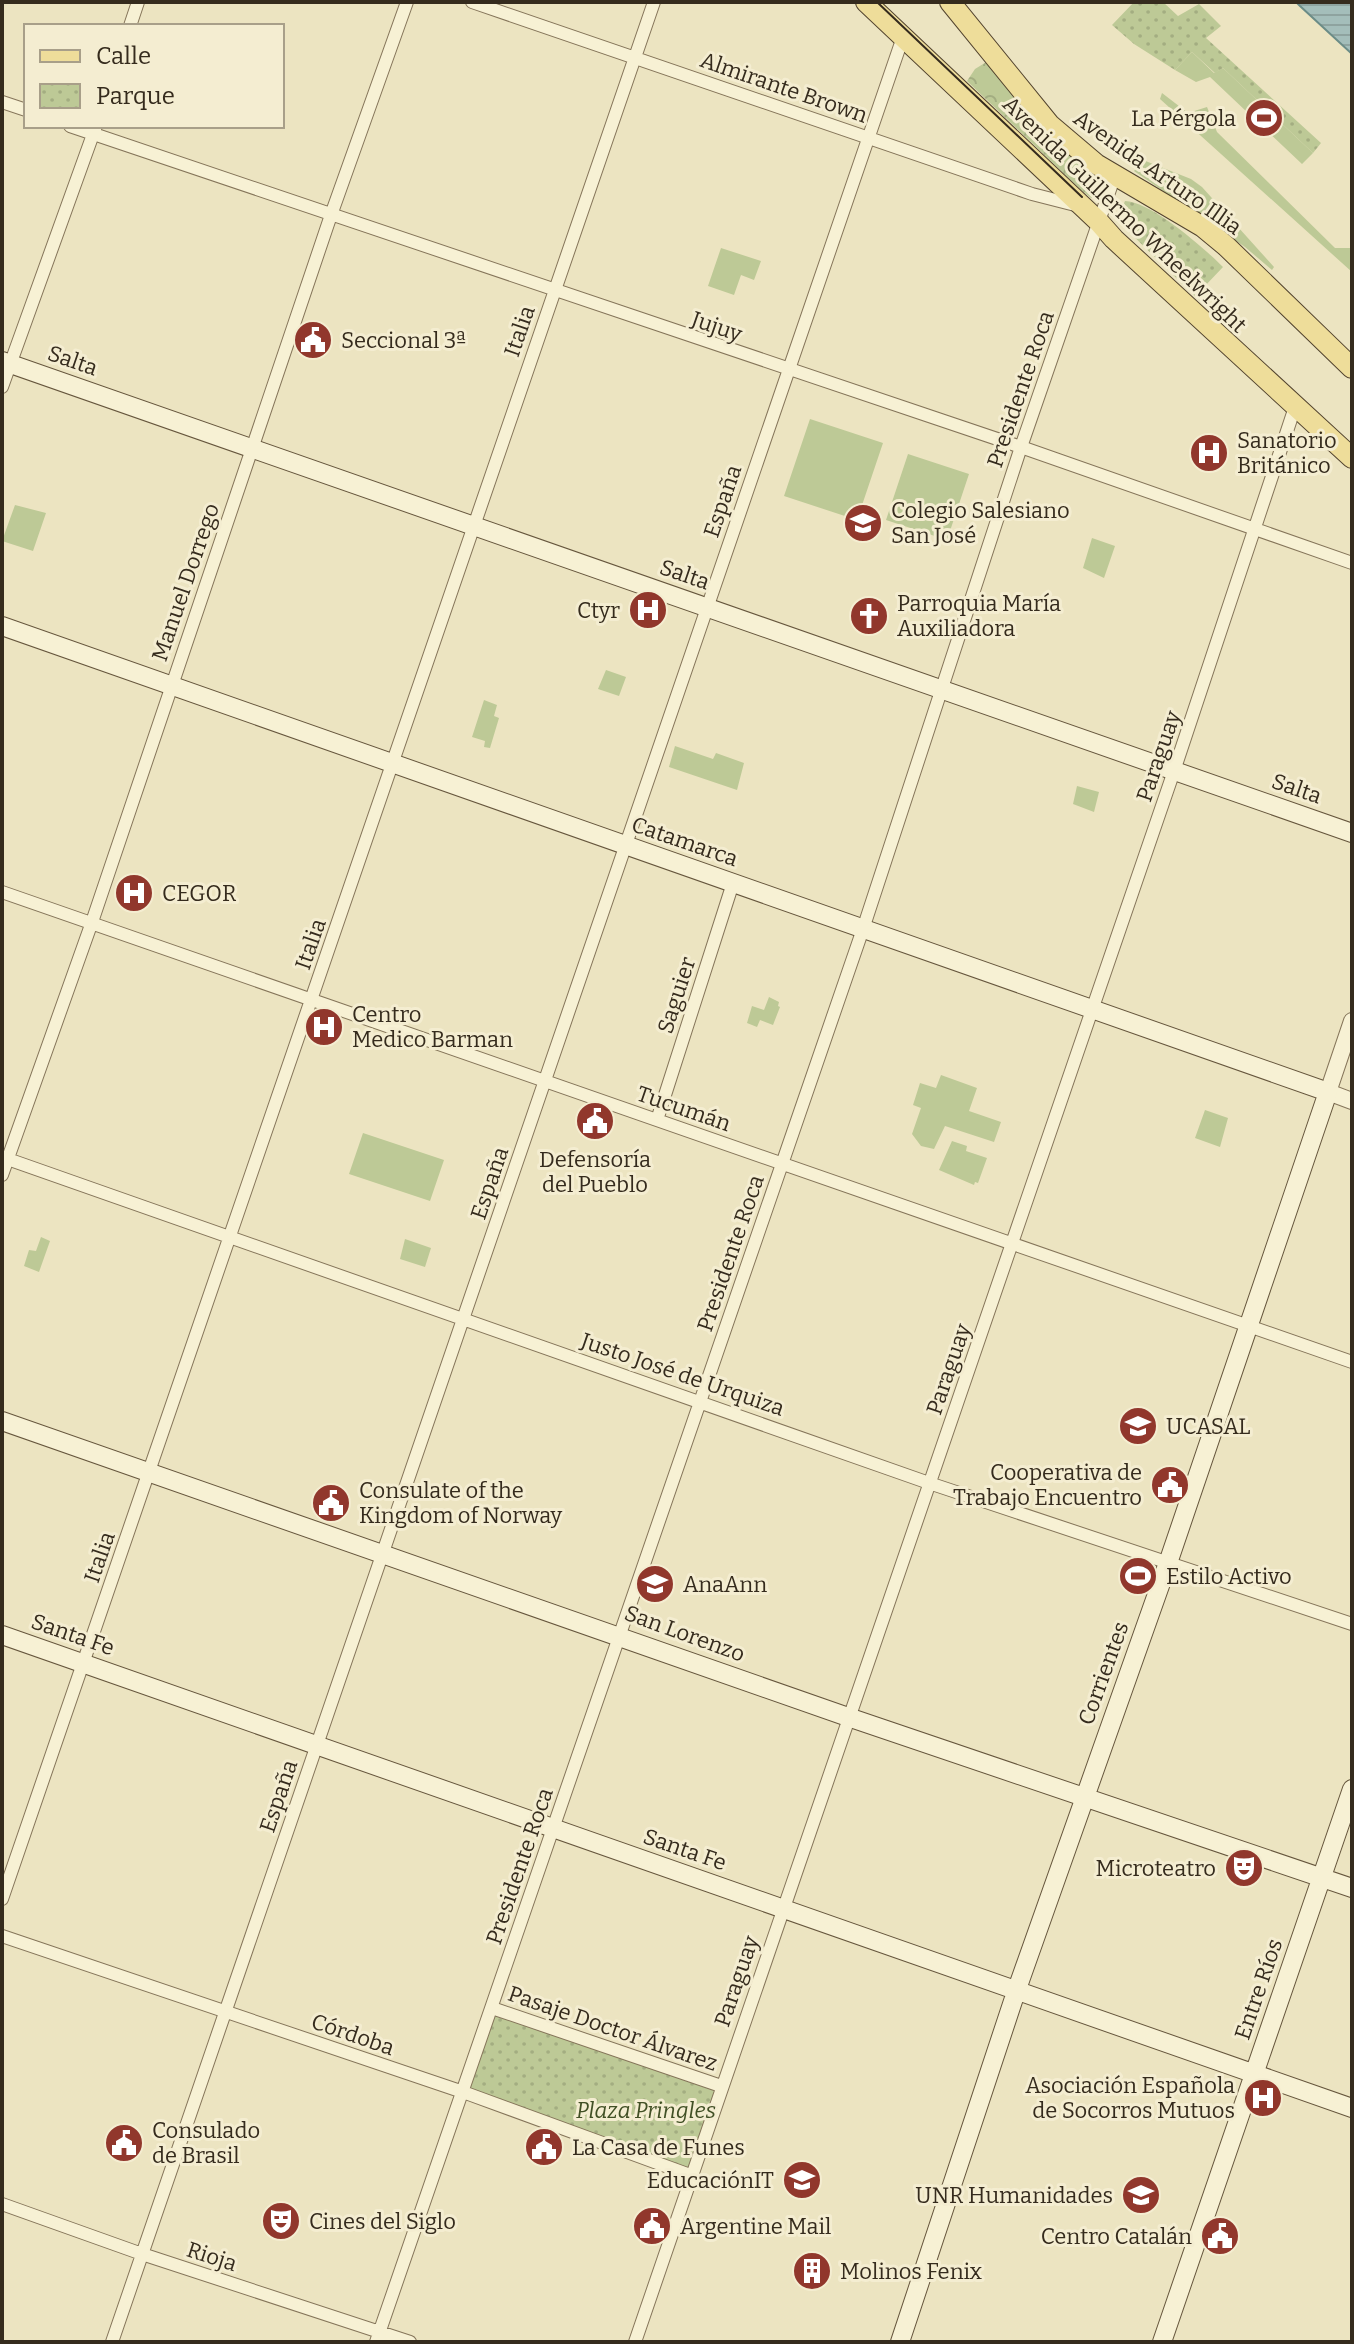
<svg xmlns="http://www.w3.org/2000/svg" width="1354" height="2344" font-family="Bitter,serif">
  <defs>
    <pattern id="forest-crowns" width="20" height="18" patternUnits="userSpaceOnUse" patternTransform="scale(2)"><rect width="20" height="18" fill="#bdc996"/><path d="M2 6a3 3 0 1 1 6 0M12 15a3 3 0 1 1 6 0" fill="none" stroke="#a3ad81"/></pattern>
    <pattern id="park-dots" width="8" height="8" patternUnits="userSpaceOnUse" patternTransform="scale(2)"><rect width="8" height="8" fill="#bdc996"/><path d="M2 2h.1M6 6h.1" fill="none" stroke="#a3ad81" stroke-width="1.8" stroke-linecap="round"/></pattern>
    <pattern id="water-rules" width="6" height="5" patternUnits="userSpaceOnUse" patternTransform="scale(2)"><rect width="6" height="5" fill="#a4beba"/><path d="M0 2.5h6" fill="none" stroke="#8ea39f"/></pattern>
  </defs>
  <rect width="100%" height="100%" fill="#ece4c1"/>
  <path fill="#bdc996" d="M1192,52L1214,73L1223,68L1313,153L1302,164L1210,77L1196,82L1175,70Z
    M1162,93L1188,113L1207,107L1217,132L1335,248H1352V272L1160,99Z
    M1143,160L1191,179L1202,187L1274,267L1272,270L1245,247L1134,171Z
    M721,248L761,261L754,280L741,275L734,295L708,286Z
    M810,419L883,443L857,520L784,496Z
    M908,454L969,474L947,540L886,520Z
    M15,505L46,513L33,551L2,541Z
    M1092,538L1115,546L1104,578L1083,568Z
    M606,670L626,677L619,696L598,689Z
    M484,700L497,705L494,716L499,718L490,748L484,747L485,741L472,737Z
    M675,746L713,759L716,753L744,763L737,790L669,767Z
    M1077,786L1099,792L1094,812L1073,804Z
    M769,997L779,1002L778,1006L780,1007L773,1025L760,1020L757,1027L747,1023L752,1006L764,1010Z
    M941,1075L977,1088L969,1111L1001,1122L994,1142L945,1126L934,1149L921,1146L912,1134L921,1108L913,1105L920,1083L936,1088Z
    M1205,1110L1228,1118L1220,1147L1195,1138Z
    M363,1133L444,1160L430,1201L349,1174Z
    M952,1141L967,1146L966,1151L987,1158L978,1183L975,1182L974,1185L939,1170Z
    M41,1237L50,1241L39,1272L24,1266L29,1250L36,1251Z
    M405,1239L431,1248L425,1267L400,1259Z"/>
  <path fill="url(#forest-crowns)" d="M988,61L1030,117L1099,177V198H1091L1081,190L967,81L975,69Z"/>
  <path fill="url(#park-dots)" d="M1134,2H1163L1178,16L1199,4L1221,26L1206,38L1321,143L1313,153L1223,68L1215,73L1192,52L1175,70L1134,44L1112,25Z
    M1125,201C1152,202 1204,248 1223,267L1204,287L1209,297L1203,304L1122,225V208Z
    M492,2008L721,2086L690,2175L463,2092Z"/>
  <path fill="url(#water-rules)" stroke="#6b8c87" stroke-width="2" d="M1296,2H1352V54L1300,6Z"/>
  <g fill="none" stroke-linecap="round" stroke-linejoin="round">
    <defs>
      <path id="minor" d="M472,2L1032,194L1079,206
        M130,26L138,2
        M2,102L26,110
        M70,126L1021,447L1352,563
        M2,387L96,126
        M2,892L1352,1362
        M657,1120L733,883
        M2,1157L929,1483L1352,1624
        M2,1175L92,922L331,215L407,2
        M2,1899L654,2
        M2,1936L463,2092L690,2175
        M492,2008L721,2086
        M2,2204L142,2254L410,2342
        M112,2342L903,37
        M376,2342L863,929L1021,447L1115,175
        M635,2342L1174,771L1295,407"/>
      <path id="tertiary" d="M1352,1021L1328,1092L1352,1101"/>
      <path id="secondary" d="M2,361L1352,833
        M2,626L1328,1092L1168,1563L1017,1989L900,2342
        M2,1421L848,1717L1352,1888
        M2,1635L1352,2108
        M1162,2342L1352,1789"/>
      <path id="primary" d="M866,2L1098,221L1114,239L1352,458
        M950,2L1050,125L1096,164L1203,227L1226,246L1352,368"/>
    </defs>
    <use href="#minor" stroke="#85755a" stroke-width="14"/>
    <use href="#tertiary" stroke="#85755a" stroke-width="18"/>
    <use href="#secondary" stroke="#66563d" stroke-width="20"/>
    <use href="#primary" stroke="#52432e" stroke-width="22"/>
    <use href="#minor" stroke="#f7f1d4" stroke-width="12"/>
    <use href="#tertiary" stroke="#f7f1d4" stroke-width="16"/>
    <use href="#secondary" stroke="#f7f1d4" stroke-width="18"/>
    <use href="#primary" stroke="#eedd9a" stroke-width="20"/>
    <path stroke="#352b1d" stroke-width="2" d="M877,2L1082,197"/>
  </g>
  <defs>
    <symbol id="stadium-disc" viewBox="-11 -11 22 22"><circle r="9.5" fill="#91372c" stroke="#f4edd1"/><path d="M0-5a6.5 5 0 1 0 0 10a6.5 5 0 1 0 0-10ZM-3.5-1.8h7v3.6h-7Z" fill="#fff"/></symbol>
    <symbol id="civic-disc" viewBox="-11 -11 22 22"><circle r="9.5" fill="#91372c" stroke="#f4edd1"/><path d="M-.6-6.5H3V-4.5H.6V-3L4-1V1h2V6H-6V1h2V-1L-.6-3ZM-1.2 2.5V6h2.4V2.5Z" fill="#fff"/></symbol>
    <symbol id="hospital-disc" viewBox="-11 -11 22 22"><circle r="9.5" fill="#91372c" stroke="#f4edd1"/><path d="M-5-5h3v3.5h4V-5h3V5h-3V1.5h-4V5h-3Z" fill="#fff"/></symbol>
    <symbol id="university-disc" viewBox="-11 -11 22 22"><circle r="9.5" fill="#91372c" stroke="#f4edd1"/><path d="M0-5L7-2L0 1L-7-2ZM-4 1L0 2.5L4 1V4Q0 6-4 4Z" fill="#fff"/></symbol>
    <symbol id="church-disc" viewBox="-11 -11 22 22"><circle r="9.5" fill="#91372c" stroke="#f4edd1"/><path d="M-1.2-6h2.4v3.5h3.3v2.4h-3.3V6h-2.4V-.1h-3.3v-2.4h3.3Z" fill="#fff"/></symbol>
    <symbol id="theatre-disc" viewBox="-11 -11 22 22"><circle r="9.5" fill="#91372c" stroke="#f4edd1"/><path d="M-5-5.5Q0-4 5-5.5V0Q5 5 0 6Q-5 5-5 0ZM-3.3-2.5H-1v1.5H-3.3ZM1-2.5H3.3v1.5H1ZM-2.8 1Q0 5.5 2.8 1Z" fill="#fff"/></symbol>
    <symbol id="building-disc" viewBox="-11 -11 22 22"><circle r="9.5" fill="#91372c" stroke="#f4edd1"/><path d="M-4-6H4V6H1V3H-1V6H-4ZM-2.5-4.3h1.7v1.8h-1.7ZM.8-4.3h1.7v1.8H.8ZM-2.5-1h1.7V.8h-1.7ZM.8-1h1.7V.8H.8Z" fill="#fff"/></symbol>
  </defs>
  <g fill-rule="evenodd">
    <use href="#stadium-disc" x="1242" y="96" width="44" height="44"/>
    <use href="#civic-disc" x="291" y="318" width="44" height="44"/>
    <use href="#hospital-disc" x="1187" y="431" width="44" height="44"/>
    <use href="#university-disc" x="841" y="501" width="44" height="44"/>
    <use href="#hospital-disc" x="626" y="588" width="44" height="44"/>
    <use href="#church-disc" x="847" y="594" width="44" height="44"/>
    <use href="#hospital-disc" x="112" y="871" width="44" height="44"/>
    <use href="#hospital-disc" x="302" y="1005" width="44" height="44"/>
    <use href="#civic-disc" x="573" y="1099" width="44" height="44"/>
    <use href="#university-disc" x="1116" y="1404" width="44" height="44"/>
    <use href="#civic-disc" x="1148" y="1463" width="44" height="44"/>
    <use href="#civic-disc" x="309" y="1481" width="44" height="44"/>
    <use href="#stadium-disc" x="1116" y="1554" width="44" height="44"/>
    <use href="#university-disc" x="633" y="1562" width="44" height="44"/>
    <use href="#theatre-disc" x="1222" y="1846" width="44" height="44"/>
    <use href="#hospital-disc" x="1241" y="2076" width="44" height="44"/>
    <use href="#civic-disc" x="102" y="2121" width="44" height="44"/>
    <use href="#civic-disc" x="522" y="2125" width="44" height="44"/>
    <use href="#university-disc" x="780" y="2158" width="44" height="44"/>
    <use href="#university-disc" x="1119" y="2173" width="44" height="44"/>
    <use href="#theatre-disc" x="259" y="2199" width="44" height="44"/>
    <use href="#civic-disc" x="630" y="2204" width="44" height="44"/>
    <use href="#civic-disc" x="1198" y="2214" width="44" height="44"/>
    <use href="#building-disc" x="790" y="2249" width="44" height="44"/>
  </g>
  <g text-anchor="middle" stroke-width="6" stroke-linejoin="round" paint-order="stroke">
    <g font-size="22" fill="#352b1d" stroke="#f4edd1">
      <text transform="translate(784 87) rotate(19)" y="8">Almirante Brown</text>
      <text transform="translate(1158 172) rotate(35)" y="8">Avenida Arturo Illia</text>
      <text transform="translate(1125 214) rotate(44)" y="8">Avenida Guillermo Wheelwright</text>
      <text transform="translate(717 326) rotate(19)" y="8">Jujuy</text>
      <text transform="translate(519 331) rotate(-71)" y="8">Italia</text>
      <text transform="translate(73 360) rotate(19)" y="8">Salta</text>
      <text transform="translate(1020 389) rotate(-71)" y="8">Presidente Roca</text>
      <text transform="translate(722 501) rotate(-71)" y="8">España</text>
      <text transform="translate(685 574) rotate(19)" y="8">Salta</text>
      <text transform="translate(185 582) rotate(-71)" y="8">Manuel Dorrego</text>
      <text transform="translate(1158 756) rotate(-71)" y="8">Paraguay</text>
      <text transform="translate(1297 788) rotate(19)" y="8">Salta</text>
      <text transform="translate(685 841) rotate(19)" y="8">Catamarca</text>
      <text transform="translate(310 944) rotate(-71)" y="8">Italia</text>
      <text transform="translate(676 995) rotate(-72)" y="8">Saguier</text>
      <text transform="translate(684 1108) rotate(19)" y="8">Tucumán</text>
      <text transform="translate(489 1183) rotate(-71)" y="8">España</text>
      <text transform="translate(730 1253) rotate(-71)" y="8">Presidente Roca</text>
      <text transform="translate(948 1369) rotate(-71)" y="8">Paraguay</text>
      <text transform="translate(683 1374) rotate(19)" y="8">Justo José de Urquiza</text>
      <text transform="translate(99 1557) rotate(-71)" y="8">Italia</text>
      <text transform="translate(685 1633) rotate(20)" y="8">San Lorenzo</text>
      <text transform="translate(73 1634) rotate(19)" y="8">Santa Fe</text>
      <text transform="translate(1103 1673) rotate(-70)" y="8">Corrientes</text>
      <text transform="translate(278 1796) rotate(-71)" y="8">España</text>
      <text transform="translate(685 1849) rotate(19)" y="8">Santa Fe</text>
      <text transform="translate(519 1866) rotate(-71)" y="8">Presidente Roca</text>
      <text transform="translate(736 1981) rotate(-71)" y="8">Paraguay</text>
      <text transform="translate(1258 1989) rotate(-71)" y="8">Entre Ríos</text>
      <text transform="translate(613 2028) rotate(19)" y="8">Pasaje Doctor Álvarez</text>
      <text transform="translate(353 2034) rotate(19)" y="8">Córdoba</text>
      <text transform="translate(212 2256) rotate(18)" y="8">Rioja</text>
    </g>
    <g font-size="22" fill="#352b1d" stroke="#f4edd1" text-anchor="start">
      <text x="1236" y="126" text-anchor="end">La Pérgola</text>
      <text x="341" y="348">Seccional 3ª</text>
      <text x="1237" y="448">Sanatorio<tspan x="1237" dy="25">Británico</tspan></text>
      <text x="891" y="518">Colegio Salesiano<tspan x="891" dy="25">San José</tspan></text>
      <text x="897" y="611">Parroquia María<tspan x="897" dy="25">Auxiliadora</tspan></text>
      <text x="620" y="618" text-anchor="end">Ctyr</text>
      <text x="162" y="901">CEGOR</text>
      <text x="352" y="1022">Centro<tspan x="352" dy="25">Medico Barman</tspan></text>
      <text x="595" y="1167" text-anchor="middle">Defensoría<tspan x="595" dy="25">del Pueblo</tspan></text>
      <text x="1166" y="1434">UCASAL</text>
      <text x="1142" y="1480" text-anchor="end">Cooperativa de<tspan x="1142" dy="25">Trabajo Encuentro</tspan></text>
      <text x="359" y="1498">Consulate of the<tspan x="359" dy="25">Kingdom of Norway</tspan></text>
      <text x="1166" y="1584">Estilo Activo</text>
      <text x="683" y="1592">AnaAnn</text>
      <text x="1216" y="1876" text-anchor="end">Microteatro</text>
      <text x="1235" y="2093" text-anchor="end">Asociación Española<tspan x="1235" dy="25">de Socorros Mutuos</tspan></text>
      <text x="152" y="2138">Consulado<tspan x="152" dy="25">de Brasil</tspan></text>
      <text x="572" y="2155">La Casa de Funes</text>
      <text x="774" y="2188" text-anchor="end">EducaciónIT</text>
      <text x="1113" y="2203" text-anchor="end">UNR Humanidades</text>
      <text x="309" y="2229">Cines del Siglo</text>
      <text x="680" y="2234">Argentine Mail</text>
      <text x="1192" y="2244" text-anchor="end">Centro Catalán</text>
      <text x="840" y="2279">Molinos Fenix</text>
    </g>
    <g font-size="22" font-style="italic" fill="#415025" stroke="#f4edd1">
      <text x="646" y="2118">Plaza Pringles</text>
    </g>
  </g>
  <rect width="1354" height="2344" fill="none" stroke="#352b1d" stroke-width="8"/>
  <rect x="24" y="24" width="260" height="104" fill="#f4edd1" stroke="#a89f89" stroke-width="2"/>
  <rect x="40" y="50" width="40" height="12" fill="#eedd9a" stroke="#a89f89" stroke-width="2"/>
  <text x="96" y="64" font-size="24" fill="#352b1d">Calle</text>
  <rect x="40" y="84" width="40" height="24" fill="url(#park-dots)" stroke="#a89f89" stroke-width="2"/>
  <text x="96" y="104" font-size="24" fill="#352b1d">Parque</text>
</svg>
